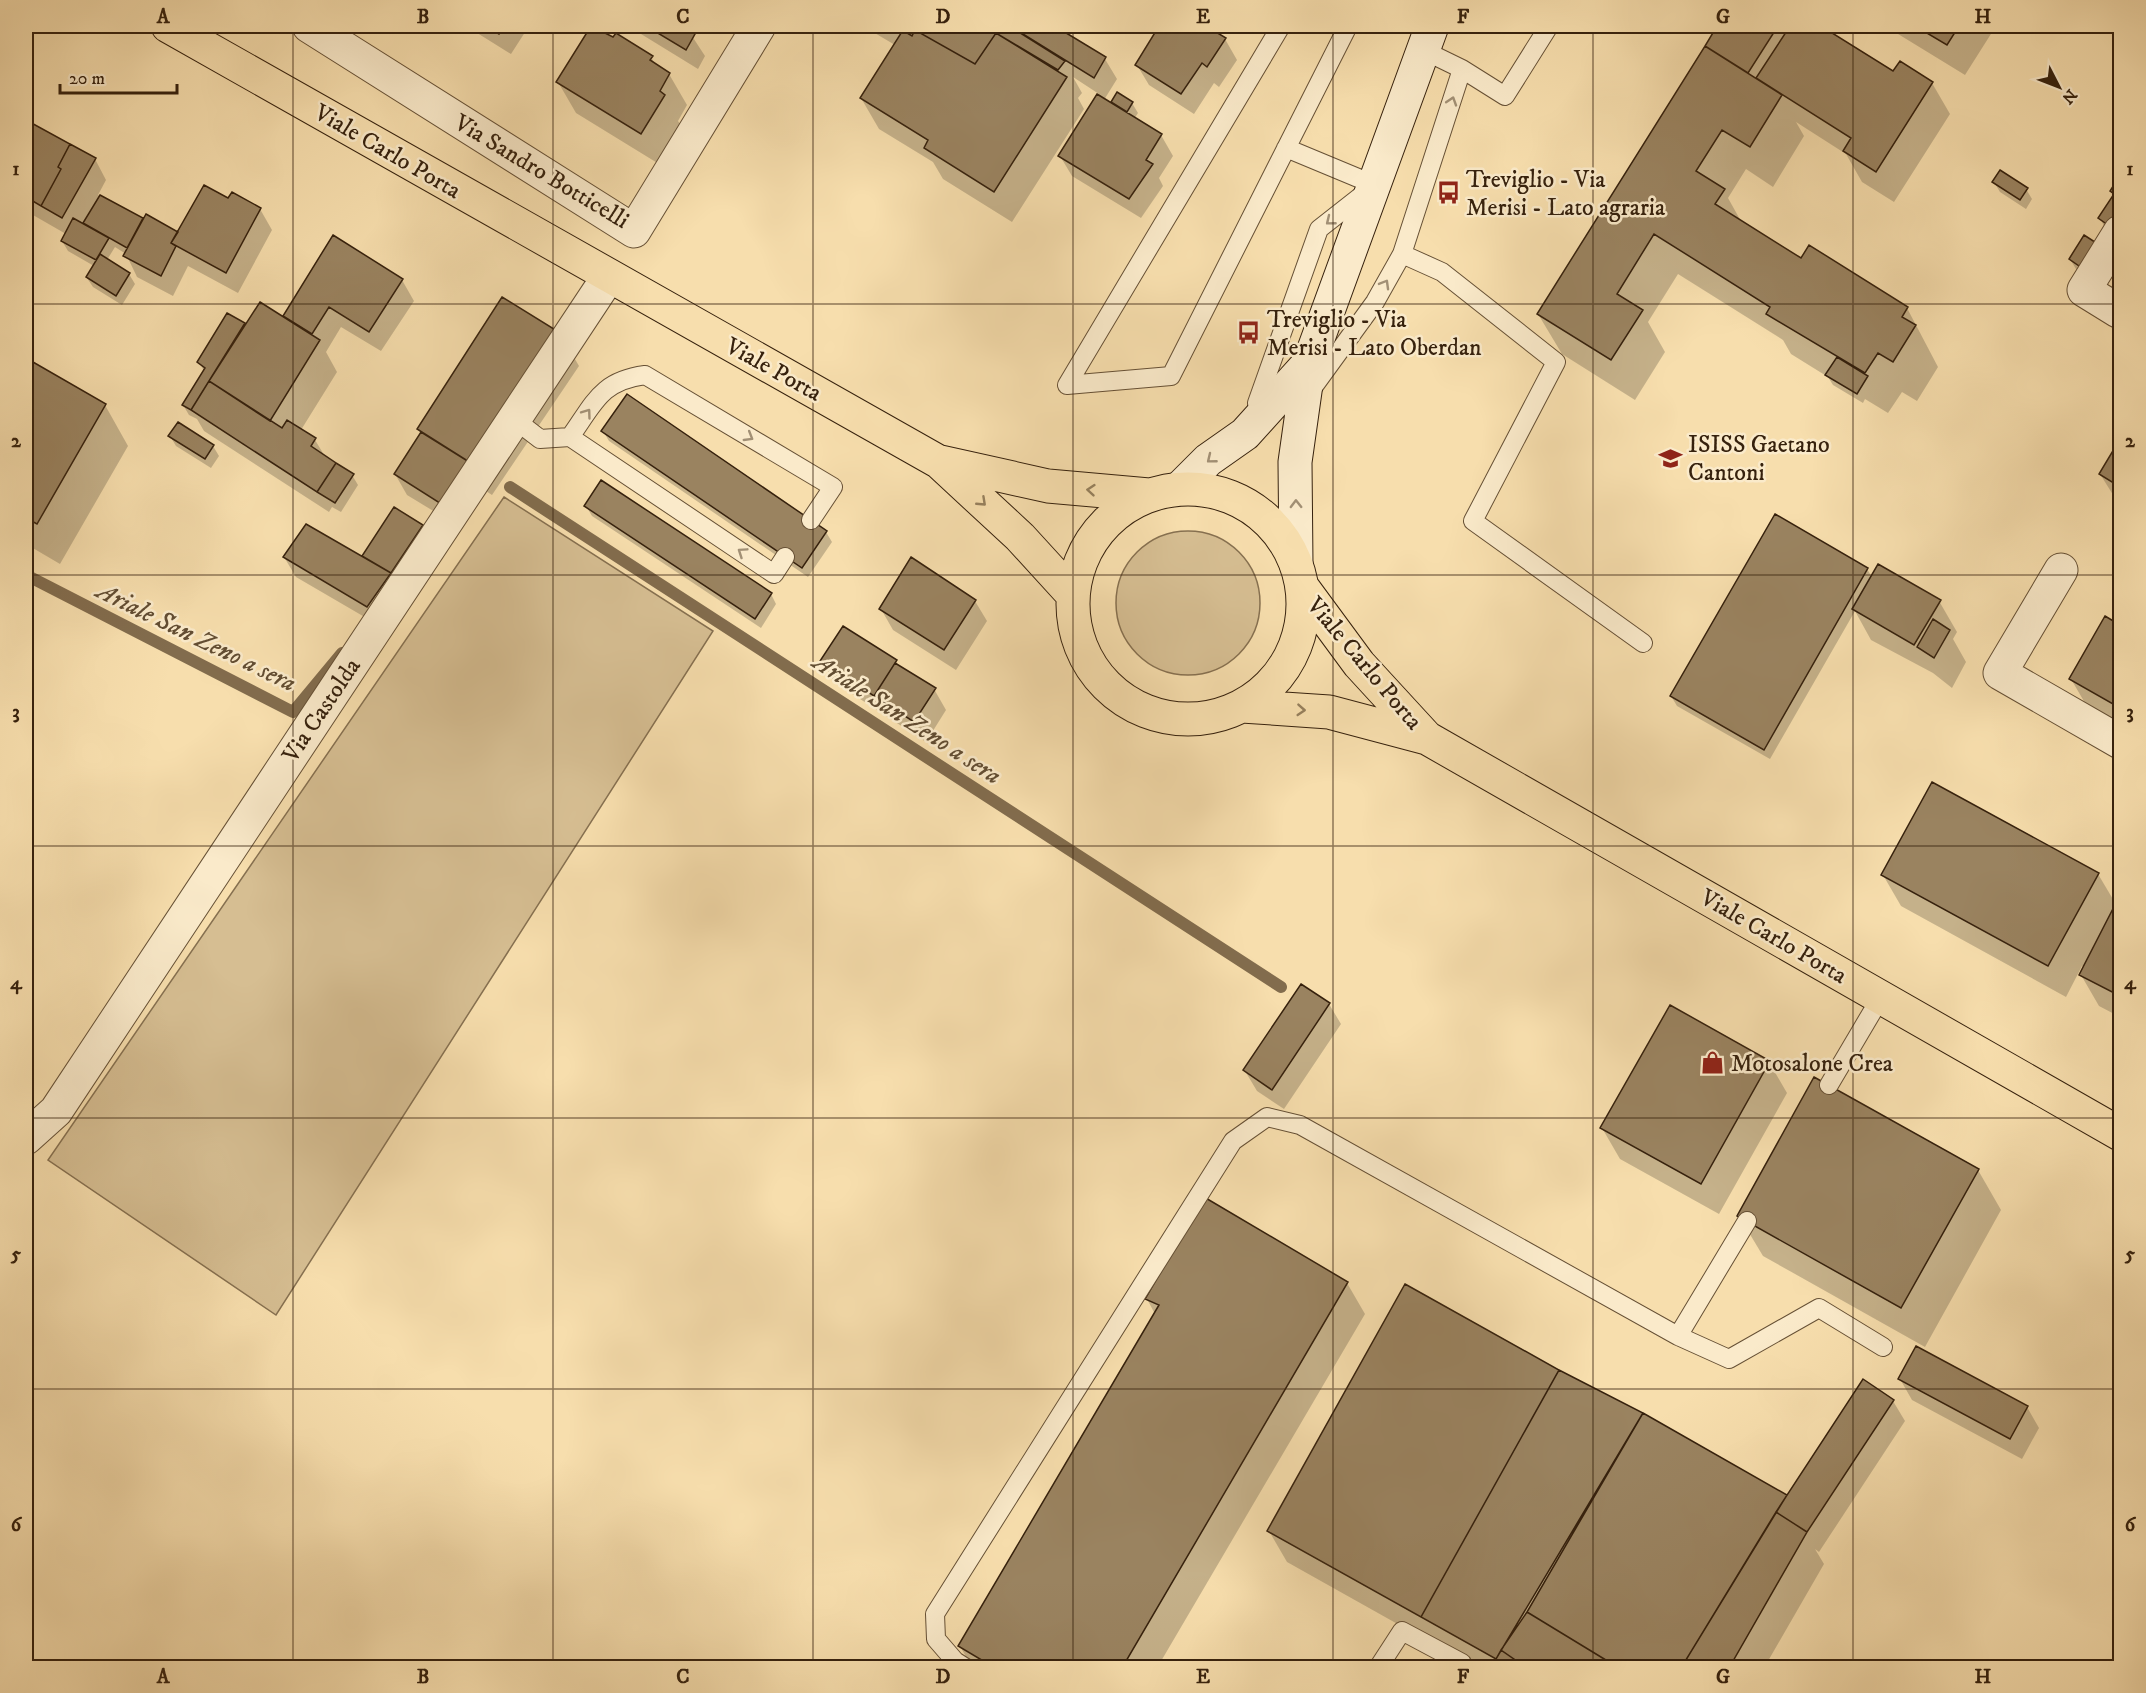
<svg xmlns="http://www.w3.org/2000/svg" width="2146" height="1693" font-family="'IM FELL DW Pica',serif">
  <rect width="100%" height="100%" fill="#f7dead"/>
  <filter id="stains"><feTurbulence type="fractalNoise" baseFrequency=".00333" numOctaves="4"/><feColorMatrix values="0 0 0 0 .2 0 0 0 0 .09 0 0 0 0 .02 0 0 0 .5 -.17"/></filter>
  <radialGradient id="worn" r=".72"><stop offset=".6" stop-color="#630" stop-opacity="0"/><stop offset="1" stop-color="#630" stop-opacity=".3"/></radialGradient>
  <path fill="#d6be92" stroke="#867050" stroke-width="1.5" d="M504,497L713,631L276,1315L48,1160Z
    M1116 603a72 72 0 1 1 144 0a72 72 0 1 1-144 0Z"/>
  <path fill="#0003" d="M466,26H529L511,54Z
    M592,26L651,57L656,66L669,74L687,105L678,121L682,127L659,164L576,113L558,82Z
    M599,26H618L612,34Z
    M628,26H695L690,33L705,56L698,69Z
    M869,26H1007L1016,31L1019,26H1061L1066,35L1105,59L1117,79L1104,100L1111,104L1117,94L1132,103L1138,113L1134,119L1161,135L1173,156L1159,178L1163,186L1141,218L1072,176L1060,156L1099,94L1073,77L1082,93L1078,98L1084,109L1012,222L943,179L933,162L879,129L861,98L895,45L873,32Z
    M1161,26H1203L1225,39L1237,60L1219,87L1214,83L1194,114L1149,85L1137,65Z
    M1706,26H1818L1893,73L1900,63L1932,83L1950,114L1894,202L1862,182L1846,154L1796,122L1804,136L1773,187L1746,169L1728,198L1742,223L1802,260L1810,247L1907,308L1938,367L1917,401L1902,392L1888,413L1865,399L1863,403L1833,385L1828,377L1791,354L1783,340L1678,274L1648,322L1665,352L1635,400L1562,354L1538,314L1713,37Z
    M1885,26H1996L1965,75Z
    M26,121L95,159L106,180L98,195L143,222L178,234L229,200L260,209L272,230L238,293L188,266L173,296L137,277L126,254L115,247L107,260L129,274L135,284L122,305L93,287L87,278L94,266L68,251L62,241L66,234L26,211Z
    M2120,178V230L2105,228L2100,218L2115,196L2112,191Z
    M1994,182L2026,189L2032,199L2026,209L2000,192Z
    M333,237L402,280L414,301L381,351L341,327L326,352L337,372L301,430L315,440L326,458L352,475L358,485L341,512L332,507L329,512L204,431L197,419L189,415L183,405L204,371L199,362L228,315L246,327L283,318Z
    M2103,255L2088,277L2076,269L2070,259Z
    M561,335L579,366L492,495L483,489L458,526L407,495L395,474L421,434L418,429Z
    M26,360L105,405L128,446L60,564L26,544Z
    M603,431L826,532L832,542L808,577L609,441Z
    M170,436L213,446L219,456L211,468L176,446Z
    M2120,442V506L2100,474Z
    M586,506L771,594L776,604L761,628L592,516Z
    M394,510L422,526L434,547L380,626L296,577L284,557L363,558Z
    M1775,516L1867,569L1872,577L1939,601L1957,632L1953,639L1966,662L1952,688L1933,673L1871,640L1855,611L1770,759L1677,706L1671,696Z
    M975,601L987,621L956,670L893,630L881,609Z
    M2105,618L2120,627V728L2089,710L2071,679Z
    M822,661H896L899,667L934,689L946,710L926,742L834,682Z
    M2098,874L2117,906L2120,898V1017L2099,1006L2081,975L2085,968L2082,966L2066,997L1901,906L1883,875Z
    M1329,1004L1341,1024L1284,1109L1257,1091L1245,1071Z
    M1769,1062L1787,1093L1719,1214L1620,1159L1602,1128Z
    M1978,1170L2001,1210L1925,1347L1763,1256L1739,1216Z
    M1347,1283L1365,1314L1157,1668H972L960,1646L1155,1314L1147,1299Z
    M1559,1371L1643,1414L1787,1498L1893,1401L1905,1421L1819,1552L1815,1549L1824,1564L1764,1668H1476L1287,1562L1269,1531Z
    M1900,1379L2027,1407L2039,1428L2022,1459L1912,1400Z"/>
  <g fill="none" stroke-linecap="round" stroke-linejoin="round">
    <path stroke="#826c4d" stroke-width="12" d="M510,487L1281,987
      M26,575L293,712L342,653"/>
  </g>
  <path fill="#9a8360" stroke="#36210d" stroke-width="1.5" d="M485,26H504L499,34Z
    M591,26L613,37L616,33L653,56L650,60L670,73L660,91L665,95L641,134L556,82Z
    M646,26H681L695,34L686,50Z
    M895,26H1009L1065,61L1058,70L996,33L975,64L915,30L912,36Z
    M1018,26H1060L1058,28L1106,57L1094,78L1015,29Z
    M1159,26H1206L1226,38L1207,67L1202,63L1181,94L1135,65Z
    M1717,26H1778L1748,73L1705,46Z
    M1790,26H1821L1893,71L1900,61L1933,82L1876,172L1843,151L1851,138L1756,78Z
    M1915,26H1959L1947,45Z
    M903,30L912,36L915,30L975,64L996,33L1067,77L994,192L924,148L928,140L860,98Z
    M1705,46L1782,95L1750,147L1722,130L1696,171L1725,189L1715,204L1801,258L1809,245L1908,307L1902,317L1916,325L1893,362L1878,353L1865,373L1766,314L1770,307L1654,234L1617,294L1643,310L1611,360L1537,314Z
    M1117,92L1133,102L1127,112L1111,102Z
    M1097,94L1162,134L1146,160L1153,164L1129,199L1058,156Z
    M26,120L70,144L58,167L61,169L41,206L26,197Z
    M70,144L96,158L62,218L41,206L61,169L58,167Z
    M2000,170L2028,188L2020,200L1992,182Z
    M2120,175V211L2111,227L2098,218L2114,194L2110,191Z
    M204,185L228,198L232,192L261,208L226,273L171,243Z
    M100,195L143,218L127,248L83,223Z
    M146,214L178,232L171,243L176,246L161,276L123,256Z
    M73,218L109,238L96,260L61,241Z
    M333,235L403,279L369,332L329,307L312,334L283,316Z
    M2084,235L2098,244L2082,268L2069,259Z
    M100,254L130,273L116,296L86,277Z
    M502,297L562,334L474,465L417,429Z
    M260,302L320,340L270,421L209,381Z
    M227,313L245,323L191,410L182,405L205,368L197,362Z
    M1837,357L1868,376L1857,394L1825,375Z
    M26,358L106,404L37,524L26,518Z
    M209,381L282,428L287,420L316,438L311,446L336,463L317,492L191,410Z
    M627,394L827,531L802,568L601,431Z
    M178,422L214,445L205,459L168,436Z
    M421,432L474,465L446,507L394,474Z
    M2120,439V487L2099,474Z
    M336,463L354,474L335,503L317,492Z
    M601,480L772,593L755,619L584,506Z
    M394,507L423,525L391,573L362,556Z
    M1775,514L1868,568L1764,750L1670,696Z
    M306,524L391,573L367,607L283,557Z
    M911,557L976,600L944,650L879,609Z
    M1878,564L1941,600L1914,645L1852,609Z
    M2105,616L2120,625V708L2069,679Z
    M1933,619L1950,630L1934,658L1917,647Z
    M843,626L897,660L874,696L820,661Z
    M895,663L936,688L914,722L874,696Z
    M1932,782L2099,873L2048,966L1881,875Z
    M2120,895V996L2079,975Z
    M1301,984L1330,1003L1272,1090L1243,1070Z
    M1670,1005L1770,1061L1701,1184L1600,1128Z
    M1814,1077L1979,1169L1901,1308L1737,1216Z
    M1204,1197L1348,1282L1122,1668H995L958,1646L1159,1305L1145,1299Z
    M1405,1284L1559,1370L1421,1617L1267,1531Z
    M1916,1346L2028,1406L2010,1439L1898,1379Z
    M1559,1370L1643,1413L1496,1659L1421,1617Z
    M1863,1379L1894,1400L1807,1532L1776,1512Z
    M1643,1413L1787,1495L1681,1668H1619L1527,1612Z
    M1776,1512L1807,1532L1729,1668H1681Z
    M1527,1612L1619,1668H1527L1501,1650Z
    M1501,1650L1527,1668H1491Z"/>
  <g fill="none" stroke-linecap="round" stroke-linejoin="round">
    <defs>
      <path id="lane" d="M1423,50L1462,69L1505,96L1549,26
        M1402,254L1442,272L1556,362L1473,521L1643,643
        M1067,385L1171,376L1348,26
        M1067,385L1281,26
        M1311,390L1375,302L1402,254L1462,69
        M1261,414L1257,403L1319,229L1375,185L1286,148
        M514,419L540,439L570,437
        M785,557L774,574L570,437C594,404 600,381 645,375L833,487L811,520
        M1829,1085L1881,997
        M1678,1336L1729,1359L1819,1308L1883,1347
        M966,1668L955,1661L936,1639L935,1614L1233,1141L1267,1117L1300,1125L1678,1336L1747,1221
        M1378,1668L1402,1631L1462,1663"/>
      <path id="street" d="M309,26L634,231L759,26
        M2118,311L2084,290L2120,232
        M2061,570L2000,673L2120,742
        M26,1138L56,1111L609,276"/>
      <path id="secondary" d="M1180,488L1208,460L1245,434L1309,363
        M1296,563L1295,462L1309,363L1432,26"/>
      <path id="primary" d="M168,26L939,462L1020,537L1073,595
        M941,462L1048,486L1149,495
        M1073 604a115 115 0 1 1 230 0a115 115 0 1 1-230 0Z
        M1303,588L1359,664L1427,738
        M1242,706L1329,712L1427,738L2120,1134"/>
    </defs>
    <use href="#lane" stroke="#665035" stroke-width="20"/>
    <use href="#street" stroke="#665035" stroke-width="35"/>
    <use href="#secondary" stroke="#36210d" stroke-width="35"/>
    <use href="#primary" stroke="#36210d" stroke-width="35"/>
    <use href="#lane" stroke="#faeaca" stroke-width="18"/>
    <use href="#street" stroke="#faeaca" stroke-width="33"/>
    <use href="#secondary" stroke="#faeaca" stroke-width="33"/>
    <use href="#primary" stroke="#f7dead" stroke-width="33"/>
  </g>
  <defs><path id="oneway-chevron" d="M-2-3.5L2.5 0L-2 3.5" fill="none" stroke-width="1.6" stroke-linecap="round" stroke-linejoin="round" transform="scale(1.5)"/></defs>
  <g stroke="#a29075">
    <use href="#oneway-chevron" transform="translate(1452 101) rotate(-72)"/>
    <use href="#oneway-chevron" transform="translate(1330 221) rotate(141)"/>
    <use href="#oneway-chevron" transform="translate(1385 284) rotate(-60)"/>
    <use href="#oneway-chevron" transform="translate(587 413) rotate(-54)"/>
    <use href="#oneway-chevron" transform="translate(749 437) rotate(31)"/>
    <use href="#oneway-chevron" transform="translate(1211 459) rotate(141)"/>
    <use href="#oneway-chevron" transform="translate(1296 504) rotate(-91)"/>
    <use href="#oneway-chevron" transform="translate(742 552) rotate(-146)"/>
  </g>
  <g stroke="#96805d">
    <use href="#oneway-chevron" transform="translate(1091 490) rotate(-175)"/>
    <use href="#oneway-chevron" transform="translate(982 502) rotate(43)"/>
    <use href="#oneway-chevron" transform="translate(1301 710) rotate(4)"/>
  </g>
  <path fill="none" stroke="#36210d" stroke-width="1.5" stroke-opacity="0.55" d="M293,26V1668M553,26V1668M813,26V1668M1073,26V1668M1333,26V1668M1593,26V1668M1853,26V1668M26,304H2120M26,575H2120M26,846H2120M26,1118H2120M26,1389H2120"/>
  <defs>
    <symbol id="bus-bare" viewBox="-9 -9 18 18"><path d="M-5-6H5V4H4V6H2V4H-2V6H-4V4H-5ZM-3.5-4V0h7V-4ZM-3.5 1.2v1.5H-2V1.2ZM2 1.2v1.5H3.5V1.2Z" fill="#8f2418" stroke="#faeaca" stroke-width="2.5" paint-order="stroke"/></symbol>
    <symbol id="school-bare" viewBox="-9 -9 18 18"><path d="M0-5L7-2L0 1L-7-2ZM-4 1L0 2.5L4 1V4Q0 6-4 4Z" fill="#8f2418" stroke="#faeaca" stroke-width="2.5" paint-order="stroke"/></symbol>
    <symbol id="shop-bare" viewBox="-9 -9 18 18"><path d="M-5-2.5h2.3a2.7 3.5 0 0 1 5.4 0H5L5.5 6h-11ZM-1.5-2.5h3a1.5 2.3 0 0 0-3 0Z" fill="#8f2418" stroke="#faeaca" stroke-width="2.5" paint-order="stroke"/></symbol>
  </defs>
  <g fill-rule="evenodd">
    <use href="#bus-bare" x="1432" y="176" width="33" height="33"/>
    <use href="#bus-bare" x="1232" y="316" width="33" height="33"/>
    <use href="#school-bare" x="1654" y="442" width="33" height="33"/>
    <use href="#shop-bare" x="1696" y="1046" width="33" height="33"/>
  </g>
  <g text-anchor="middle" stroke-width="5" stroke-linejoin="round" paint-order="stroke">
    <g font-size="24" fill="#36210d" stroke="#faeaca">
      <text transform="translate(388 151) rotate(30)" y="8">Viale Carlo Porta</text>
      <text transform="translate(542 171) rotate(31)" y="8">Via Sandro Botticelli</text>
      <text transform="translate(774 369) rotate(29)" y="8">Viale Porta</text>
      <text transform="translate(1365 663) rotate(50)" y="8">Viale Carlo Porta</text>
      <text transform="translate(321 710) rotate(-56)" y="8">Via Castolda</text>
      <text transform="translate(1774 936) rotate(30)" y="8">Viale Carlo Porta</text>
    </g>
    <g font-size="24" fill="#36210d" stroke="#faeaca" text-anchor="start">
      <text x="1466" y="187">Treviglio - Via<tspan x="1466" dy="28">Merisi - Lato agraria</tspan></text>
      <text x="1267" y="327">Treviglio - Via<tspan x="1267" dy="28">Merisi - Lato Oberdan</tspan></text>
      <text x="1688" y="452">ISISS Gaetano<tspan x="1688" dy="28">Cantoni</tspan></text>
      <text x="1731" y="1071">Motosalone Crea</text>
    </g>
    <g font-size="26" font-style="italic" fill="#624d32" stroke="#faeaca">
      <text transform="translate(197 636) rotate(26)" y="9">Ariale San Zeno a sera</text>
      <text transform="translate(908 718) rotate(33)" y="9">Ariale San Zeno a sera</text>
    </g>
  </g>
  <rect width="2146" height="1693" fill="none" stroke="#f7dead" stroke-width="66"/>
  <g transform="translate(2059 87) rotate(132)" stroke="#faeaca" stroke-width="4.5" paint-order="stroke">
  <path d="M0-4.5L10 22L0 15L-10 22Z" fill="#36210d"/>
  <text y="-9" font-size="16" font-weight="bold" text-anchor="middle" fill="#36210d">N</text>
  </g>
  <path d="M60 84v9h117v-9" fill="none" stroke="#36210d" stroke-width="3"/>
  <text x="69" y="84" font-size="18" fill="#36210d" stroke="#faeaca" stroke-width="4.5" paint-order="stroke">20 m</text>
  <rect x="33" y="33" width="2080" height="1627" fill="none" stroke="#36210d" stroke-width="2"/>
  <g font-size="20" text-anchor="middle" font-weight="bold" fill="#36210d">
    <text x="163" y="23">A</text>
    <text x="423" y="23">B</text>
    <text x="683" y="23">C</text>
    <text x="943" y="23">D</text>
    <text x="1203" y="23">E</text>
    <text x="1463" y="23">F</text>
    <text x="1723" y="23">G</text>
    <text x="1983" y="23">H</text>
    <text x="16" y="175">1</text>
    <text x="2130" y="175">1</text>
    <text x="16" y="447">2</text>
    <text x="2130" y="447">2</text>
    <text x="16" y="718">3</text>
    <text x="2130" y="718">3</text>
    <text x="16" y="989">4</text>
    <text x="2130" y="989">4</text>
    <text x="16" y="1260">5</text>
    <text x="2130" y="1260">5</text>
    <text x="16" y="1531">6</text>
    <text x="2130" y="1531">6</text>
    <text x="163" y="1683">A</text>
    <text x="423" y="1683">B</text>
    <text x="683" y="1683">C</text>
    <text x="943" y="1683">D</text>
    <text x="1203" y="1683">E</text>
    <text x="1463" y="1683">F</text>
    <text x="1723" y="1683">G</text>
    <text x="1983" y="1683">H</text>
  </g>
  <rect width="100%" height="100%" filter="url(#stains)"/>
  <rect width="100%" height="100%" fill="url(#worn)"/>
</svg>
